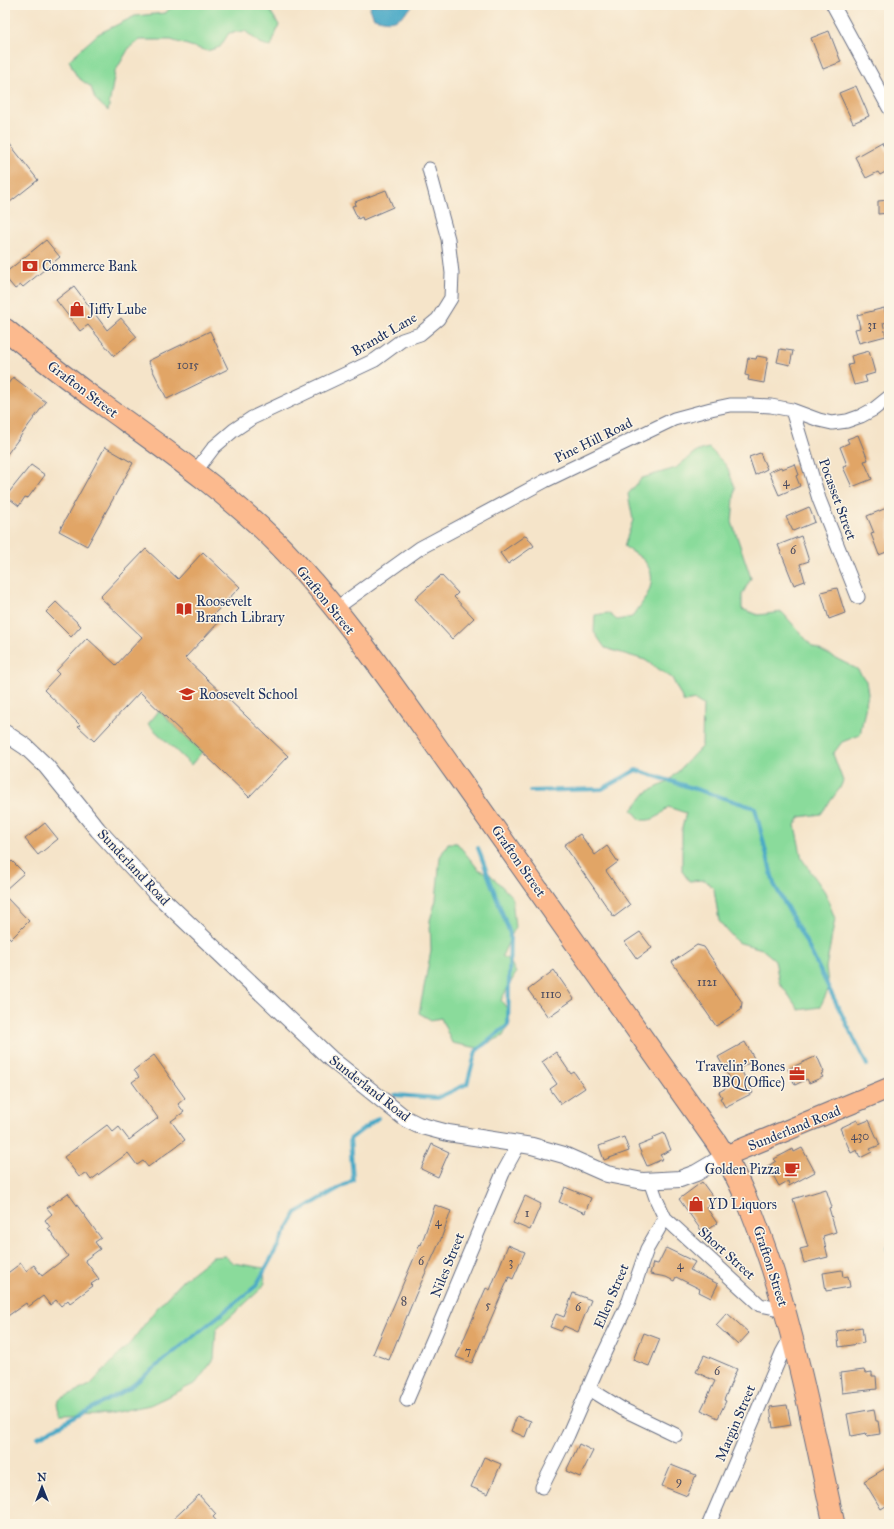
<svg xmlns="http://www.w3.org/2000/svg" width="894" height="1529" font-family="'IM FELL Great Primer',serif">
  <rect width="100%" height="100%" fill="#fcf5e5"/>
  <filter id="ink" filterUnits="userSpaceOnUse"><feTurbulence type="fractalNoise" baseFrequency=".025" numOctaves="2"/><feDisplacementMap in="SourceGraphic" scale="8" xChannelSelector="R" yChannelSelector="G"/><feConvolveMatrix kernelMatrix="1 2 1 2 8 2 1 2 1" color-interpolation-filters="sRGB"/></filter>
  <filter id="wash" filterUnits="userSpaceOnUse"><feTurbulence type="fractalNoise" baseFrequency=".012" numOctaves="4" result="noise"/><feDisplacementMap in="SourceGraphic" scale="16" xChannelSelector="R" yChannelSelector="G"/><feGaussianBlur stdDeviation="0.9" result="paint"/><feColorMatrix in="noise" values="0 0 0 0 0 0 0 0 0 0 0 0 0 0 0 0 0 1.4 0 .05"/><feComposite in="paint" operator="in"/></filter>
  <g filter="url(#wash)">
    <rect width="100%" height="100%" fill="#f5e4c9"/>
    <path fill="#8adb9b" stroke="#52857c" d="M174,5H268L269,9L279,25L271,47L260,43L245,31L229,33L220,47L207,51L171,40H139L129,48L115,72L108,111L95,99L91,87L77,77L69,60L98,34L135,16L165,13Z
      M709,448L726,465L735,487L732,522L751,578L742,595V609L758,615L782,612L812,646L857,669L866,681L868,694L860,735L842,742L833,754L843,781L840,788L821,814L800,817L795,825L802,859L825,892L835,919L826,968L829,988L820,1007L799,1010L779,982L775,960L762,949L737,942L719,921L714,889L705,880L689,881L682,871V828L686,813L668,807C658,817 655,821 641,820L632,810L647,792L668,782L702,746L703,705L695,700L684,702L672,678L645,660L605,648L594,632L595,615L608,613L617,620L632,617C644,601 660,582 646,563C641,556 630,551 624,546L633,520L628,494L642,478L676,468L695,452Z
      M159,711L202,752L191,765L148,724Z
      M448,843H457L479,870L490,874L512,897L515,928L502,956L510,961L516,973L501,1000L508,1010L510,1023L503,1036L478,1048L452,1043L441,1018L431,1020L419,1013L431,951L430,920L436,900L440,857Z
      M225,1256L233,1263L264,1268L265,1283L261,1289L216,1330L214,1359L196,1383L150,1405L106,1414L60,1415L57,1404L60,1399L90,1385L131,1342L157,1308L183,1280L212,1257Z"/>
    <path fill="#47a8c6" stroke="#316c92" d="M371,5H414C397,20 397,24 374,18L370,9Z"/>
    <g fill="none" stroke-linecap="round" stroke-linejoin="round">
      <path stroke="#47a8c6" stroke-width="4" d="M530,791L602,789L636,770L755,808L774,884L804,938L867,1065
        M395,1095L437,1098L467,1084L476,1051L508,1025L510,934L478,848
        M887,1248L889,1252
        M38,1437L128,1389L256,1286L296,1213L353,1180L350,1139L378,1118"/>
    </g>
    <g id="blocks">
      <path fill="#e1a566" d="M829,31L841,62L823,69L811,38Z
        M856,86L869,116L853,123L839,93Z
        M5,138L38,180L5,206Z
        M882,142L889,156V170L880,175L878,172L866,178L855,157Z
        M386,190L393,207L363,220L362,217L358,219L352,206L356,205L355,202Z
        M889,200V213L878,214V201Z
        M46,240L60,257L23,287L21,285L15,289L5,277V273Z
        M74,286L107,330L121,318L137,337L114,356L88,325L80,331L56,300Z
        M884,308L888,322L883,323L886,336L859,343L855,329L860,328L857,315Z
        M210,331L228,369L167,399L148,361Z
        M780,349L793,351L790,365L777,362Z
        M869,351L875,373L865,376L867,382L854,385L848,365L853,364L851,356Z
        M757,356L768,358L764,383L748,380L749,376L745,375L748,358L756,359Z
        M13,377L46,402L5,457V388Z
        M858,435L868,460L864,461L872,479L852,487L843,467L847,465L840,447L849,443L847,439Z
        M105,447L133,463L87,546L59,531Z
        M760,453L767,469L755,475L749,457Z
        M795,464L799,475L796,476L800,486L779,495L769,472L781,467L782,469Z
        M31,465L45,475L28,498L25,497L19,506L6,496Z
        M809,507L815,522L793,531L786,517Z
        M889,507V551L879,555L871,534L874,533L867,516Z
        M526,535L534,546L508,564L500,553Z
        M801,536L809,561L800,564L805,581L794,585L778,545Z
        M146,549L178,579L203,552L240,587L213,615L220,621L185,658L288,756L249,797L140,692L94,741L78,726L80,725L44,690L59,674L56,671L87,638L116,665L142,637L100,597Z
        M441,575L458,593L454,597L474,618L452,639L415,599Z
        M837,588L845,613L829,619L821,592Z
        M56,602L81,626L71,637L46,612Z
        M45,823L58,839L38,855L25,839Z
        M580,834L595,855L607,846L618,862L606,871L630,905L614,917L564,845Z
        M12,861L24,873L5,890V868Z
        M5,896L29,921L11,939L5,933Z
        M640,932L652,948L637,959L625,942Z
        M697,945L704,947L742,1002L741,1010L716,1026L672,962Z
        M554,970L574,999L548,1017L528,990Z
        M745,1042L755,1060L740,1068L753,1093L725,1107L720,1098L722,1097L719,1092L733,1084L718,1057Z
        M556,1052L571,1074L574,1072L585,1088L561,1104L550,1089L557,1084L542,1062Z
        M154,1055L185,1098L178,1104L184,1112L171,1121L185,1140L148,1167L143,1161L137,1165L128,1153L91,1180L86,1173L79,1177L64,1157L107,1125L113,1132L119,1127L129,1140L158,1118L132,1082L139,1077L134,1070Z
        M817,1056L824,1072L821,1074L823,1077L809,1083L807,1079L795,1085L788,1069Z
        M857,1120L859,1124L869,1120L880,1145L870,1149L872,1152L860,1158L857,1150L851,1153L840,1128Z
        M664,1133L671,1150L660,1155L663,1159L647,1166L638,1146L653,1140L652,1138Z
        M624,1137L629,1151L604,1160L599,1146Z
        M432,1144L449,1152L438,1177L421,1169Z
        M802,1148L815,1172L789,1186L788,1181L779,1186L768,1166L776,1161L774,1159L793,1149L794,1152Z
        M702,1182L715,1200L706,1207L717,1223L703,1233L679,1199Z
        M565,1187L591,1198L585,1213L559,1202Z
        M826,1189L832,1207L829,1208L836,1232L823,1236L828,1257L804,1263L800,1249L808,1247L793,1199Z
        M68,1193L101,1238L95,1242L100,1249L85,1260L99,1279L91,1284L93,1286L70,1303L68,1300L61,1306L56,1300L50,1305L43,1296L28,1307L26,1303L5,1318V1275L21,1263L26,1271L34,1265L42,1276L68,1256L48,1228L50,1227L45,1220L52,1214L47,1208Z
        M525,1196L541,1204L530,1230L513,1223Z
        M435,1205L451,1211L441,1239L416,1294L389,1360L373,1354L420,1244L421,1245Z
        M508,1245L525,1252L513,1279L509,1277L472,1363L456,1357L486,1288L490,1290Z
        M666,1248L695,1262L690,1270L718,1284L711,1298L699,1292L700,1289L676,1277L674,1281L666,1277L650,1274L653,1263L658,1264Z
        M842,1270L843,1277L848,1276L850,1287L826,1291L823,1273Z
        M573,1293L591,1300L578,1332L564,1326L561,1331L550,1327L556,1314L564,1317Z
        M727,1313L749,1333L738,1345L716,1325Z
        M862,1327L864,1343L839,1347L837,1331Z
        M644,1333L660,1339L649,1366L633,1360Z
        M704,1355L737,1369L724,1400L726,1401L718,1418L701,1410L715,1381L696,1372Z
        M864,1370L865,1373L872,1372V1376H876L877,1389L842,1393L840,1373Z
        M787,1405L791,1425L773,1428L770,1407Z
        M874,1409L876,1421H878L880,1434L867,1436L866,1433L851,1436L847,1414Z
        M517,1416L531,1421L525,1437L511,1431Z
        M579,1444L593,1451L580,1477L566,1471Z
        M484,1457L501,1464L488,1494L471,1487Z
        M671,1465L696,1475L687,1496L662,1486Z
        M889,1466V1504L881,1509L864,1481Z
        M199,1495L216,1514L213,1517L219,1524H168Z"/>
    </g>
  </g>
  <g filter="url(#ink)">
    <use href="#blocks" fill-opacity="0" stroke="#676e83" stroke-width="1"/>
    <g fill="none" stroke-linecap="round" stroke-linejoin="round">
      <defs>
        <path id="minor" d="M833,5L889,108
          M792,410L819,499L858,597
          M195,472L214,447L234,430L252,418L375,360L402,340L420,334L438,319L451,298L452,273L448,239L429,169
          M335,609L420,548L545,481L674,419L711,409L730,405H750L771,406L792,410L819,420L832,423L847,421L861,416L874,409L889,397
          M650,1181L657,1201L665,1218L760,1305L785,1310
          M588,1388L622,1409L676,1435
          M407,1400L437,1330L503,1173L519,1144
          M542,1487L568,1435L600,1362L629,1301L647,1249L665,1218
          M709,1524L782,1353L792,1335"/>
        <path id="tertiary" d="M5,733L26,747L46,766L98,830L154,891L331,1059L406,1119L418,1125L448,1133L532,1146L564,1155L607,1174L643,1181L680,1179L696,1173L725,1156"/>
        <path id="primary" d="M725,1156L889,1088"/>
        <path id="trunk" d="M5,329C39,357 74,384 109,409C167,451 226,492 276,542C344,611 398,693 454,771C542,894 629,1018 716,1142C742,1181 757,1224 772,1268C799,1352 815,1438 834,1524"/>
      </defs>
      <use href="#minor" stroke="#676e83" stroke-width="15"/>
      <use href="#tertiary" stroke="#676e83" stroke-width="18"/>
      <use href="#primary" stroke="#676e83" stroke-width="22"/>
      <use href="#trunk" stroke="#676e83" stroke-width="23"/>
      <use href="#minor" stroke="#fff" stroke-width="13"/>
      <use href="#tertiary" stroke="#fff" stroke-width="16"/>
      <use href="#primary" stroke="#fcba8e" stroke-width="20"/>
      <use href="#trunk" stroke="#fcba8e" stroke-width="21"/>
    </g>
  </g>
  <defs>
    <symbol id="bank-bare" viewBox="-9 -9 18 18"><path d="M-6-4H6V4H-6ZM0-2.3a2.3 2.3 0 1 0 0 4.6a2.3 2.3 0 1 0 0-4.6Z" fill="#c8321e" stroke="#fcf5e5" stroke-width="2.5" paint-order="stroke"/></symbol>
    <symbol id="shop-bare" viewBox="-9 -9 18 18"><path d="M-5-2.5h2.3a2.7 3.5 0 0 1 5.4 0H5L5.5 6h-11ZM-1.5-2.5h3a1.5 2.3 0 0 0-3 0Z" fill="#c8321e" stroke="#fcf5e5" stroke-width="2.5" paint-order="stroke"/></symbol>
    <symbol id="library-bare" viewBox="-9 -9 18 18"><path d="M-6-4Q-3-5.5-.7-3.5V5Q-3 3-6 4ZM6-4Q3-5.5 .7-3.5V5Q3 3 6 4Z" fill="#c8321e" stroke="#fcf5e5" stroke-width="2.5" paint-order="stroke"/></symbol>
    <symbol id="school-bare" viewBox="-9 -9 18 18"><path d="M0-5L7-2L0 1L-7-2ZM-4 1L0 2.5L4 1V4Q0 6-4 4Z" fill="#c8321e" stroke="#fcf5e5" stroke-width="2.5" paint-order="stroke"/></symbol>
    <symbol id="office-bare" viewBox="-9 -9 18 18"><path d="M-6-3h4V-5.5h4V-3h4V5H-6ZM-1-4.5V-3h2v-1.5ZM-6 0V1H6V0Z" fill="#c8321e" stroke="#fcf5e5" stroke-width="2.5" paint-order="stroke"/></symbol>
    <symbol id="cafe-bare" viewBox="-9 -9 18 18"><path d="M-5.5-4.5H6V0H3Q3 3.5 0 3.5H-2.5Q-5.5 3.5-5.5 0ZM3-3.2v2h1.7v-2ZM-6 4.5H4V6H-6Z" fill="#c8321e" stroke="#fcf5e5" stroke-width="2.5" paint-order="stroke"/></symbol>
  </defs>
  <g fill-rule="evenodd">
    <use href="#bank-bare" x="19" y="255" width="22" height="22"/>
    <use href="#shop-bare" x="66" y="298" width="22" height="22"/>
    <use href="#library-bare" x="173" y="598" width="22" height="22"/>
    <use href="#school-bare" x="176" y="683" width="22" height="22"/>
    <use href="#office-bare" x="786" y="1063" width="22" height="22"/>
    <use href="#cafe-bare" x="781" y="1158" width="22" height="22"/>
    <use href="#shop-bare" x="685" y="1193" width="22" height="22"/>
  </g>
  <g text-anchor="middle" stroke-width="3" stroke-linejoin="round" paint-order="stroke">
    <g font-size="12" fill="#4c4c60">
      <text x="872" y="329">31</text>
      <text x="188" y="369">1015</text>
      <text x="786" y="486">4</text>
      <text x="793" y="554">6</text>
      <text x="707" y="986">1121</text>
      <text x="551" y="998">1110</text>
      <text x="860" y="1140">430</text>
      <text x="527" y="1217">1</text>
      <text x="438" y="1226">4</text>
      <text x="421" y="1265">6</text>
      <text x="511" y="1266">3</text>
      <text x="680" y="1269">4</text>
      <text x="404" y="1305">8</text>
      <text x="488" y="1309">5</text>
      <text x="578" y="1311">6</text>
      <text x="468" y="1355">7</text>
      <text x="717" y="1375">6</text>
      <text x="679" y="1485">9</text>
    </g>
    <g font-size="14" fill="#1b2f5e" stroke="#fcf5e5" text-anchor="start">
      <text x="42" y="271">Commerce Bank</text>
      <text x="89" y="314">Jiffy Lube</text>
      <text x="196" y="606">Roosevelt<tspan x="196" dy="16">Branch Library</tspan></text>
      <text x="199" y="699">Roosevelt School</text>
      <text x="785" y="1071" text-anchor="end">Travelin' Bones<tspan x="785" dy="16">BBQ (Office)</tspan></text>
      <text x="780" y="1174" text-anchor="end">Golden Pizza</text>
      <text x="708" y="1209">YD Liquors</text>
    </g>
    <g font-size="14" fill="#1b2f5e" stroke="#fcf5e5">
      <text transform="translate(384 334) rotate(-30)" y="5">Brandt Lane</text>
      <text transform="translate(83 389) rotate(37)" y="5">Grafton Street</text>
      <text transform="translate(593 440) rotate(-26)" y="5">Pine Hill Road</text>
      <text transform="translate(838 499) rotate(70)" y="5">Pocasset Street</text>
      <text transform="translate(326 600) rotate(51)" y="5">Grafton Street</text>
      <text transform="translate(519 861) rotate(55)" y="5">Grafton Street</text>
      <text transform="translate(134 867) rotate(47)" y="5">Sunderland Road</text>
      <text transform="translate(370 1088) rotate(38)" y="5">Sunderland Road</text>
      <text transform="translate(794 1128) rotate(-22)" y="5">Sunderland Road</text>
      <text transform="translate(727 1253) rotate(42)" y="5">Short Street</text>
      <text transform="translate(447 1265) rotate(-68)" y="5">Niles Street</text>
      <text transform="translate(771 1266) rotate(72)" y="5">Grafton Street</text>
      <text transform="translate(611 1296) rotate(-67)" y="5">Ellen Street</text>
      <text transform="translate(735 1423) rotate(-67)" y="5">Margin Street</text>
    </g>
  </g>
  <rect width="894" height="1529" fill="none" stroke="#fcf5e5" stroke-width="20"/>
  <g transform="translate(42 1487)" stroke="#fcf5e5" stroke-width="3" paint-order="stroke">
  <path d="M0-3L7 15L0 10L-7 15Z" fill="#1b2f5e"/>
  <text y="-6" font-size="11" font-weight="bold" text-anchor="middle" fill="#1b2f5e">N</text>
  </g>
</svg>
